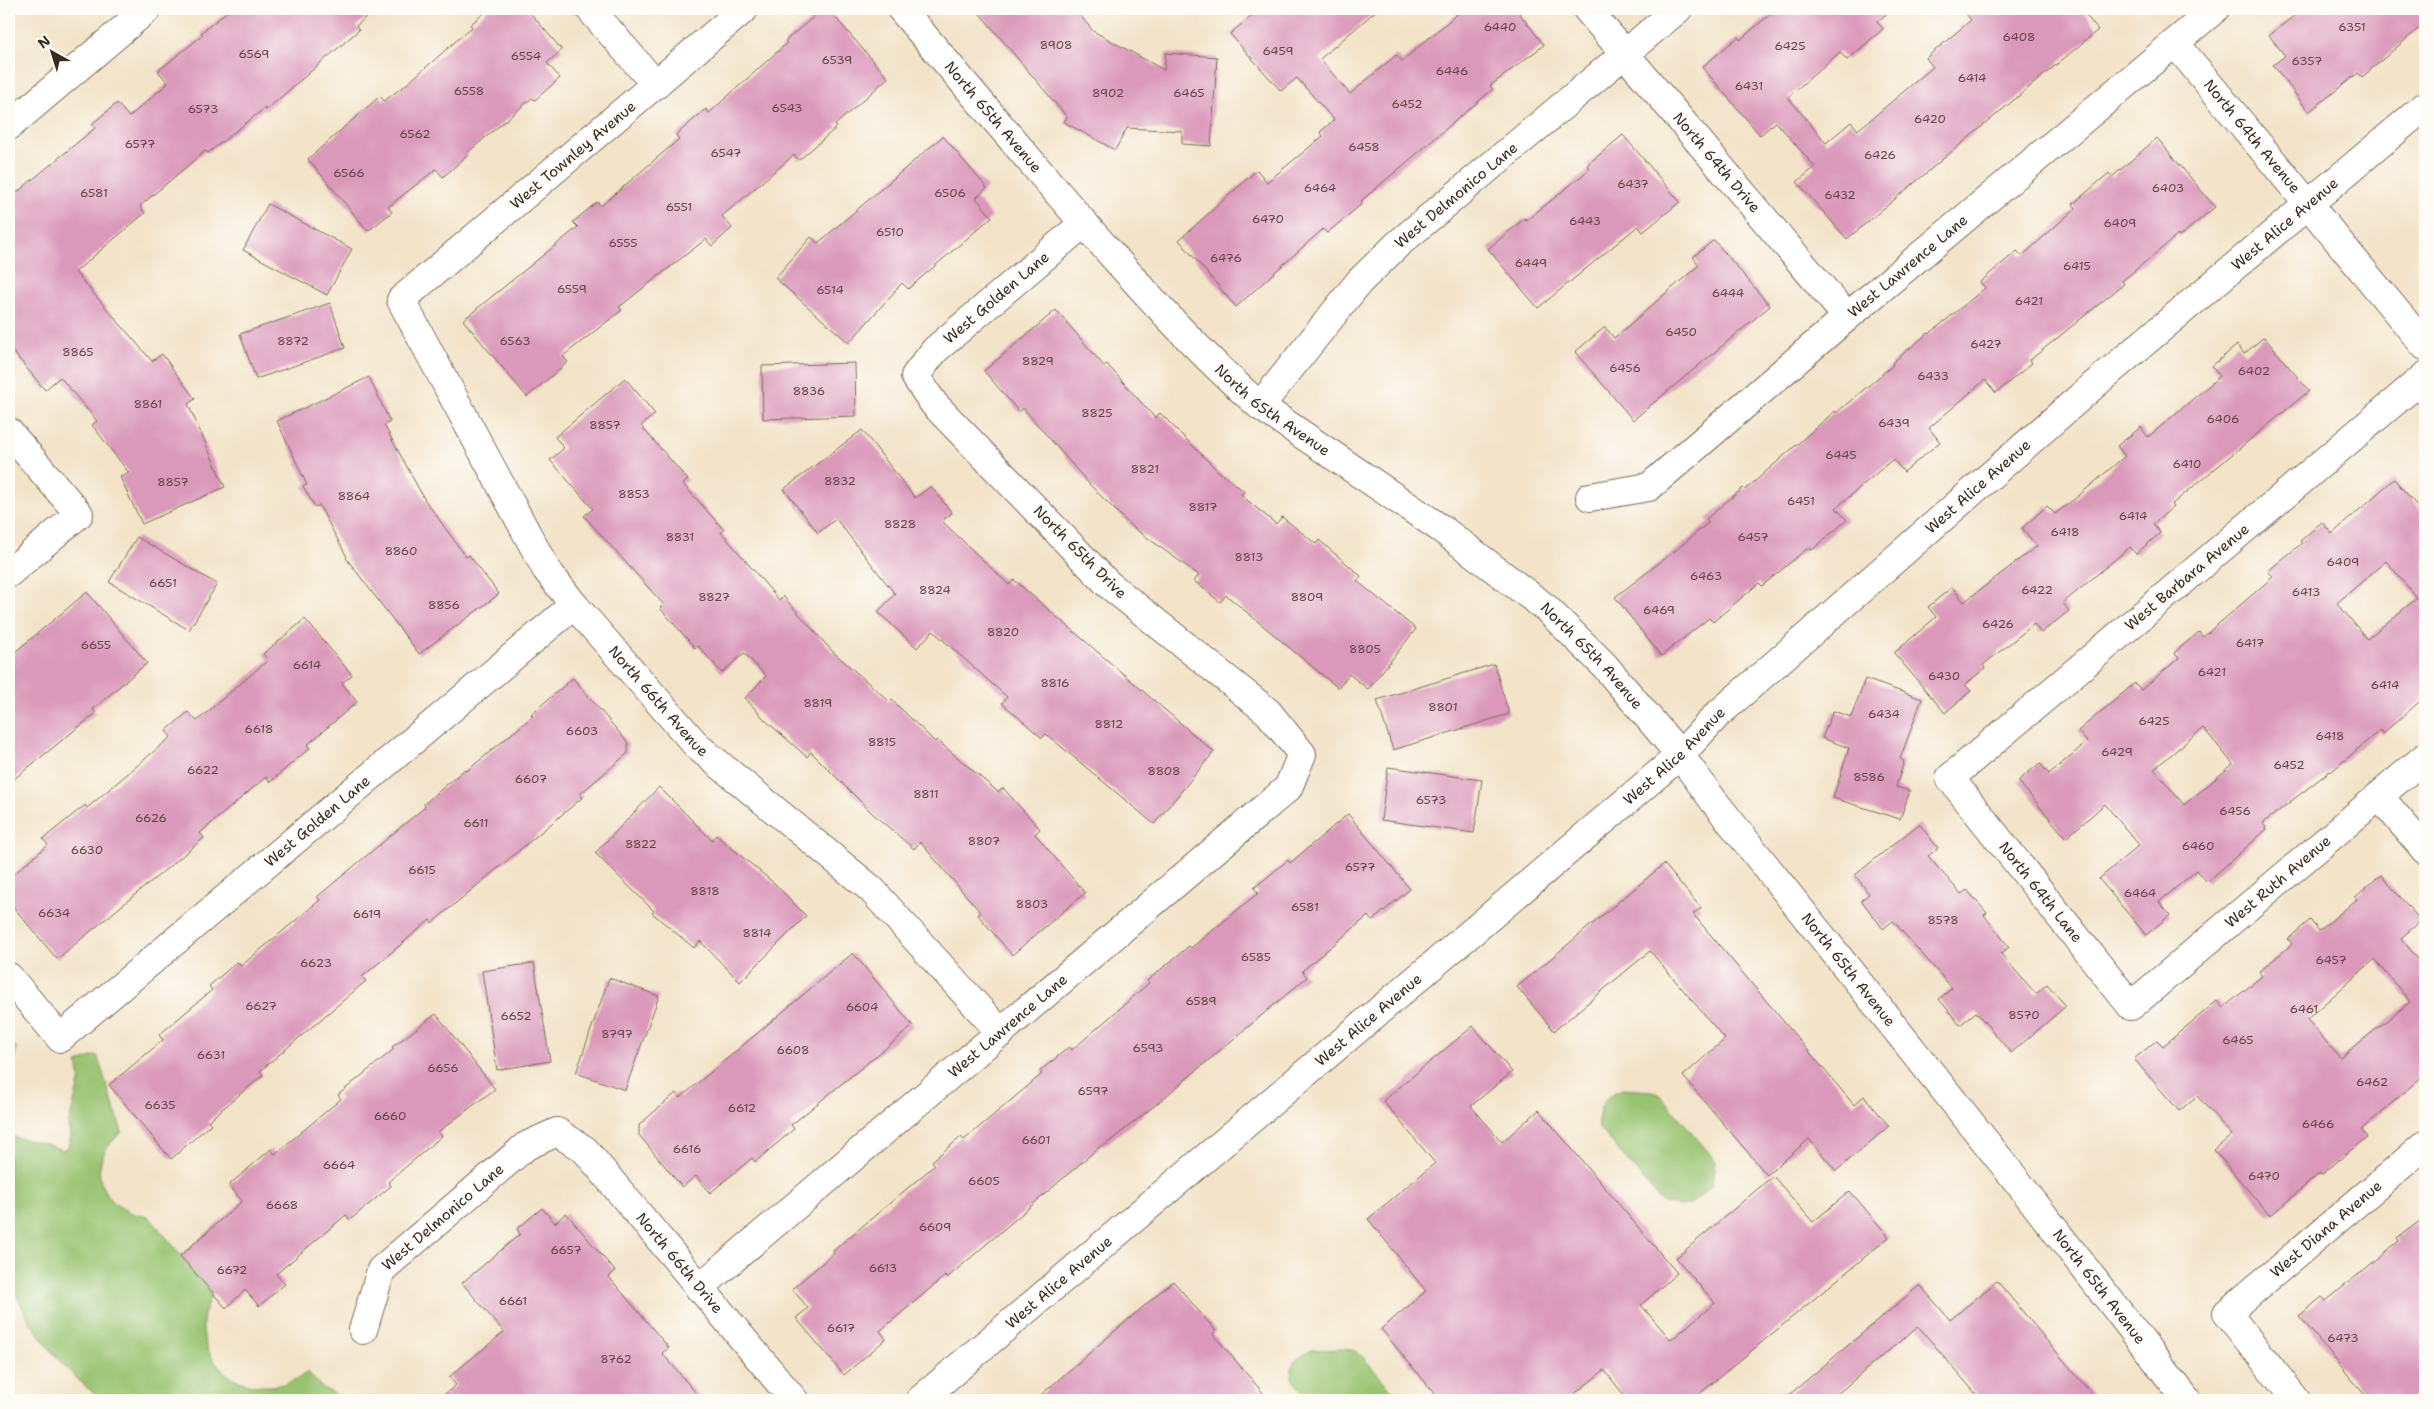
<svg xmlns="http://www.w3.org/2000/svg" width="2434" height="1409" font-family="'Shantell Sans',sans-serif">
  <rect width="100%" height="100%" fill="#fdfcf7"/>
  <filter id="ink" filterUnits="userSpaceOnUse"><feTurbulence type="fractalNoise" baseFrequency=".02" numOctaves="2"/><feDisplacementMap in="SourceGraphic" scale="10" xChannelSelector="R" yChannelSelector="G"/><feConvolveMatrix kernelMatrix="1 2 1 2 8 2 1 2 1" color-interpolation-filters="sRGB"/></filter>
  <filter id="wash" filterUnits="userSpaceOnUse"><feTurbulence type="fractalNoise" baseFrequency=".0096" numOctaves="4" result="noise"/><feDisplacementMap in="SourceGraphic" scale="20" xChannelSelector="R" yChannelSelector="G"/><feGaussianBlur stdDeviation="1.12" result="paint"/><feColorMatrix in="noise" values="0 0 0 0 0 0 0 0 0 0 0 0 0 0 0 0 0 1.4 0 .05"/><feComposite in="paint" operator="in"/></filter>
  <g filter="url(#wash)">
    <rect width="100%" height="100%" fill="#f3e3c8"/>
    <path fill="#98c370" stroke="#6a7647" d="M9,1038L16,1048L9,1097Z
      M97,1055L122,1132C81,1165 100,1211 149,1217L213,1292C186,1336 217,1389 269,1386C283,1386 296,1380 308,1372L321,1387L346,1400H103C65,1373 20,1320 9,1273C6,1261 9,1244 9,1231C9,1200 9,1168 9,1136L46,1144L62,1150L68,1147L71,1137L68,1126L80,1079L77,1063Z
      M1622,1089L1652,1091L1661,1096L1710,1154L1715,1162L1712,1185L1692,1203L1681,1206L1663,1203L1599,1127C1597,1108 1604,1096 1622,1089Z
      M1345,1349L1355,1351L1361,1355L1400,1400H1310L1293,1380L1291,1369L1295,1361L1311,1350Z"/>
    <g id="blocks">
      <path fill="#da98ba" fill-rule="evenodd" d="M230,9H375L356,26L359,30L266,110L265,108L208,153L205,151L140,206L145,213L75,272L152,361L162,354L195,399L188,404L225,487L142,524L120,477L129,473L92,425L97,421L60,377L45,390L9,347V199L95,128L92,124L117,103L129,117L168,83L158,71L203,35L201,33Z
        M489,9H527L562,50L547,63L560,78L535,100L532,98L467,153L468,155L443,177L436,169L388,207L392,212L368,231L308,159L380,96L384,101L408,83L472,27L470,25Z
        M823,9H828L888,78L835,125L837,127L799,160L794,155L722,216L732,228L712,246L706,239L619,307L622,310L563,356L568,362L527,397L463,320L578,227L573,222L597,202L601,206L679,139L676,135L706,109L709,113L787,43L785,41Z
        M976,9H1075L1093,31L1164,70L1166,53L1217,57L1211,146L1182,144V131L1127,128L1115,150L1064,122L1067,117Z
        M1259,9H1378L1320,59L1350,94L1396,55L1402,61L1463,9H1516L1544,45L1490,86L1493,89L1361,201L1363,203L1327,233L1323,229L1236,307L1179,240L1257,170L1267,182L1323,136L1320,132L1334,120L1297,78L1281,91L1230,34Z
        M1776,9H1892L1877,22L1883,29L1847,60L1840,52L1788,97L1826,143L1851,122L1858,130L1933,67L1926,58L1971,20L1962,9H2081L2098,30L1847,239L1797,182L1815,167L1776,122L1760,135L1702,67L1738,37L1740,40Z
        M2303,9H2425V23L2362,77L2358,73L2309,112L2273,65L2285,56L2269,35Z
        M1623,135L1680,202L1643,232L1638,226L1538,308L1488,249L1525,218L1527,220L1590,169L1587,165Z
        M943,136L987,188L976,198L992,217L908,289L902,283L849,343L775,278L811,237L818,243Z
        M2157,138L2215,207L2179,237L2178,235L2122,281L2124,284L2030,360L2032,363L1996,393L1985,380L1929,428L1940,442L1904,472L1893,459L1836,508L1847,520L1812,550L1809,547L1762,586L1759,583L1713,622L1709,618L1661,656L1615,597L1676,550L1709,522L1706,519L1743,488L1745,490L1835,411L1836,413L1893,365L1892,363L1928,333L1929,334L1985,288L1980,282L2017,251L2022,256L2076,208L2073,204L2109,173L2112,177Z
        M268,204L352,249L327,295L243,250Z
        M1714,240L1770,306L1633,420L1575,352L1605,327L1614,338L1699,265L1693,257Z
        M330,303L345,348L256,379L240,334Z
        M1056,310L1104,366L1107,364L1155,418L1160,413L1218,471L1244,491L1241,495L1276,524L1282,517L1316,544L1319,540L1361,576L1357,581L1416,629L1368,689L1349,674L1338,688L1226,595L1220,602L1194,581L1199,575L1131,526L1090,485L1023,408L1019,412L984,371Z
        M2264,337L2309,391L2171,505L2173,507L2153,524L2160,533L2136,554L2130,547L2063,603L2069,611L2041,633L2034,624L1983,665L1985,668L1965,685L1971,691L1945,713L1894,653L1936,617L1928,607L1952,587L1964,602L2037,546L2022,528L2047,506L2055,514L2076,498L2125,456L2117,446L2141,427L2148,437L2220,376L2212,366L2237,345L2244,354Z
        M855,363L856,416L763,419L762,366Z
        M369,377L390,422L384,425L425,500L466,557L469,555L499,594L419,654L346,558L347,557L319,505L315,507L303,486L307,485L277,421Z
        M625,378L655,414L641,426L688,480L683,484L724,530L721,532L779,600L783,596L832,651L889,701L891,699L935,742L937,740L998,792L1003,788L1040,829L1035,834L1085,893L1012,955L978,915L981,913L920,842L914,849L873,814L811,752L807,757L765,720L745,698L766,676L744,653L722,673L698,646L695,648L660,608L664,605L584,516L593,509L550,460L564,448L555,437Z
        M862,430L915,498L931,486L952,513L942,521L1009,585L1014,580L1214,752L1154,824L1046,734L1042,738L1002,703L1007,697L933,631L917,648L878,612L895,594L836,519L818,533L784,489Z
        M2394,479L2425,515V697L2382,734L2380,730L2331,772L2330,771L2263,823L2267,829L2207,882L2197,870L2159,902L2170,915L2146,935L2099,879L2139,845L2105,804L2066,838L2018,781L2040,763L2049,774L2087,742L2078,731L2135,683L2141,690L2179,658L2174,653L2199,632L2203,637L2273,577L2268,571L2302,543L2300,541L2322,522L2332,534ZM2386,561L2417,598L2367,639L2337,603ZM2203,728L2233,764L2184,805L2154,769Z
        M137,537L217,584L189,630L109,582Z
        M87,592L147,663L93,709L96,713L9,783V657Z
        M305,619L352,675L342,683L357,702L307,745L310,748L270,782L266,777L200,833L204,838L57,959L9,902V878L48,845L43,839L85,805L87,808L171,737L166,731L188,712L197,721L268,660L263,654Z
        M1494,664L1509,714L1393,750L1377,700Z
        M573,678L628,743V753L580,794L583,797L540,833L432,923L430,920L362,977L366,981L260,1071L263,1075L208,1121L211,1124L171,1159L109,1085L163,1040L159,1035L212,990L209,986L237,962L241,966L320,900L317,897L425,807L424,804L465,769L467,771L533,716L531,714Z
        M1865,679L1922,699L1900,759L1904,761L1896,787L1910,791L1900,819L1833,798L1849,748L1822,738L1833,711L1851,717Z
        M1388,767L1482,780L1474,833L1381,820Z
        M659,787L712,840L716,835L775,884L806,916L740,982L700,941L694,948L652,913L654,911L595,853Z
        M1348,814L1410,889L1372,921L1368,916L1302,971L1307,977L1159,1102L1104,1146L1102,1145L947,1278L945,1276L880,1331L886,1339L844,1375L796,1318L808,1308L792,1289L834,1253L833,1251L935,1165L932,1161L961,1137L964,1140L1042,1074L1040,1071L1069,1047L1072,1050L1149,983L1147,981L1189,946L1191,948L1258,893L1254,888L1288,860L1290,863Z
        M1919,824L1938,848L1928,856L1961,894L1967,890L1987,913L1984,915L2009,947L2001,954L2036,994L2047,984L2066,1006L2011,1053L1976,1012L1960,1025L1939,999L1952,988L1893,921L1883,929L1861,900L1869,894L1855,875Z
        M1664,864L1701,908L1693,914L1854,1105L1864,1096L1889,1126L1836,1171L1809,1139L1767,1175L1683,1076L1725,1039L1650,951L1554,1031L1517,987Z
        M2381,875L2421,921L2401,938L2425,968V1074L2361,1130L2367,1137L2321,1175L2320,1173L2270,1216L2214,1150L2232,1135L2197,1096L2179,1111L2134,1059L2157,1040L2163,1046L2217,1001L2223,1008L2262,976L2259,972L2292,944L2288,939L2310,920L2319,931L2357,899L2355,897ZM2375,959L2410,1002L2340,1058L2307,1019Z
        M853,953L913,1026L791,1125L794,1129L755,1162L752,1158L710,1193L696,1176L682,1187L639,1135V1125L676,1093L680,1098Z
        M534,963L550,1061L497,1070L482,971Z
        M609,978L659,996L625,1090L576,1073Z
        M436,1014L495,1089L438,1132L442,1136L388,1182L391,1186L350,1220L346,1215L276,1274L285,1284L259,1306L245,1290L226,1308L180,1256L242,1201L229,1185L271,1149L275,1154L341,1099L338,1095L394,1049L392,1047Z
        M1473,1026L1512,1072L1471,1106L1502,1142L1539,1110L1677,1273L1641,1305L1671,1340L1715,1303L1676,1258L1773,1176L1813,1222L1850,1191L1889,1237L1692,1400H1628L1604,1370L1567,1400H1440L1381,1329L1426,1291L1368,1219L1435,1163L1383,1101Z
        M542,1208L555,1223L566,1213L615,1271L609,1277L669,1348L662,1353L702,1400H438L456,1385L449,1377L504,1332L462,1283L520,1234L517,1229Z
        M2425,1217V1400H2369L2299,1316L2322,1297L2326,1301L2399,1241L2397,1238Z
        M1173,1281L1216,1331L1213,1334L1269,1400H1035Z
        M1997,1281L2097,1400H1981L1918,1326L1830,1400H1783L1920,1285L1950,1320Z"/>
    </g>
  </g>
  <g filter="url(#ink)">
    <use href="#blocks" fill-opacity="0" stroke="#7b6b5a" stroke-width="1"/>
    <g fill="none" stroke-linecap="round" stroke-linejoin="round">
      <defs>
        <g id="minor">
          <path d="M590,9L656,85"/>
          <path id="s1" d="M744,9L401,300L546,569L574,605L698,747L871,889L1001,1033"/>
          <path id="s2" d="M901,9C974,94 1045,180 1119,263C1164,313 1209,362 1260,406L1443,530L1546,608L1604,665L1680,755L1713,800L2017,1181L2187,1400"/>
          <path id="s3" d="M1587,9L1847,317"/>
          <path id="s4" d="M2175,43L2425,346"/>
          <path d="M9,126L147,9"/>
          <path id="s5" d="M2425,376L1950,778L2131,1006L2425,757"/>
          <path id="s6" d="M1260,406L1359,282L1398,244L1678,9"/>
          <path d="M9,432L79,514L9,573"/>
          <path id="s7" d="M1590,497L1649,487L1847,317L2215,9"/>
          <path d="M2379,796L2425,850"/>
          <path id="s8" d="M9,977L60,1038L574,605"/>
          <path id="s9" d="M699,1288L1288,788L1302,754L1268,712L1108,584L934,404L915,376L935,350L1084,223"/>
          <path id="s10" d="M363,1330L381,1270L526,1146L557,1132L585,1150L794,1400"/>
          <path id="s11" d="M920,1400L1630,798L1680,755L1717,715L2102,378L2425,106"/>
          <path id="s12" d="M2296,1400L2227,1313L2425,1145"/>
        </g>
      </defs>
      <use href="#minor" stroke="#7b6b5a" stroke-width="30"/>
      <use href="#minor" stroke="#fff" stroke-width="28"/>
    </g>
  </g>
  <g text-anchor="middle" stroke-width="4" stroke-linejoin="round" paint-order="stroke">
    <g font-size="12" fill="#634645">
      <text x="1500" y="31">6440</text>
      <text x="2352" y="31">6351</text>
      <text x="2019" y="41">6408</text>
      <text x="1056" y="49">8908</text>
      <text x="1790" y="50">6425</text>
      <text x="1278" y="55">6459</text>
      <text x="254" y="58">6569</text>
      <text x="526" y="60">6554</text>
      <text x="837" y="64">6539</text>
      <text x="2307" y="65">6357</text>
      <text x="1452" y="75">6446</text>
      <text x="1972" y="82">6414</text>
      <text x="1749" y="90">6431</text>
      <text x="469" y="95">6558</text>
      <text x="1108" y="97">8902</text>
      <text x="1189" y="97">6465</text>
      <text x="1407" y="108">6452</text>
      <text x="787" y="112">6543</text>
      <text x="203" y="113">6573</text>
      <text x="1930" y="123">6420</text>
      <text x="415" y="138">6562</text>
      <text x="140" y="148">6577</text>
      <text x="1364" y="151">6458</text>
      <text x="726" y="157">6547</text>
      <text x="1880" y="159">6426</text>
      <text x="349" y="177">6566</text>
      <text x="1633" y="188">6437</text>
      <text x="1320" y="192">6464</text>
      <text x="2168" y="192">6403</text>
      <text x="94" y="197">6581</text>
      <text x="950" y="197">6506</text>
      <text x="1840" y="199">6432</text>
      <text x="679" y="211">6551</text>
      <text x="1268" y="223">6470</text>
      <text x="1585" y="225">6443</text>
      <text x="2120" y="227">6409</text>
      <text x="890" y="236">6510</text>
      <text x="623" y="247">6555</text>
      <text x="1226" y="262">6476</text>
      <text x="1531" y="267">6449</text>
      <text x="2077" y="270">6415</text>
      <text x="572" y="293">6559</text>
      <text x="830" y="294">6514</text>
      <text x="1728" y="297">6444</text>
      <text x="2029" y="305">6421</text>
      <text x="1681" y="336">6450</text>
      <text x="293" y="345">8872</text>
      <text x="515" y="345">6563</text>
      <text x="1986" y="348">6427</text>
      <text x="78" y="356">8865</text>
      <text x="1038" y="365">8829</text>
      <text x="1625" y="372">6456</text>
      <text x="2254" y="375">6402</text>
      <text x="1933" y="380">6433</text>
      <text x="809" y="395">8836</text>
      <text x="148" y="408">8861</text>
      <text x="1097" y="417">8825</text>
      <text x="2223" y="423">6406</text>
      <text x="1894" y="427">6439</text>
      <text x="605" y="429">8857</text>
      <text x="1841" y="459">6445</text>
      <text x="2187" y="468">6410</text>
      <text x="1145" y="473">8821</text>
      <text x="840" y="485">8832</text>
      <text x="173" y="486">8857</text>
      <text x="634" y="498">8853</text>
      <text x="354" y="500">8864</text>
      <text x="1801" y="505">6451</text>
      <text x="1203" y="511">8817</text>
      <text x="2133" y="520">6414</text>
      <text x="900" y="528">8828</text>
      <text x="2065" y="536">6418</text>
      <text x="680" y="541">8831</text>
      <text x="1753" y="541">6457</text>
      <text x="401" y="555">8860</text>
      <text x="1249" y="561">8813</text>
      <text x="2343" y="566">6409</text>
      <text x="1706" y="580">6463</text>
      <text x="163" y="587">6651</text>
      <text x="935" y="594">8824</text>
      <text x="2037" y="594">6422</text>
      <text x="2306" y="596">6413</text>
      <text x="714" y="601">8827</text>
      <text x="1307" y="601">8809</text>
      <text x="444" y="609">8856</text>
      <text x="1659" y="614">6469</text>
      <text x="1998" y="628">6426</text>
      <text x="1003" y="636">8820</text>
      <text x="2250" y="647">6417</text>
      <text x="96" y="649">6655</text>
      <text x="1365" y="653">8805</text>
      <text x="307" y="669">6614</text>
      <text x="2212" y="676">6421</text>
      <text x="1944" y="680">6430</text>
      <text x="1055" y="687">8816</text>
      <text x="2385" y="689">6414</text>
      <text x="818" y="707">8819</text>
      <text x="1443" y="711">8801</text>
      <text x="1884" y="718">6434</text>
      <text x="2154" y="725">6425</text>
      <text x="1109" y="728">8812</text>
      <text x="259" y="733">6618</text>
      <text x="582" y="735">6603</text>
      <text x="2330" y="740">6418</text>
      <text x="882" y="746">8815</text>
      <text x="2117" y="756">6429</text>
      <text x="2289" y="769">6452</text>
      <text x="203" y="774">6622</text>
      <text x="1164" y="775">8808</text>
      <text x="1869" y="781">8586</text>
      <text x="531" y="783">6607</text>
      <text x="926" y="798">8811</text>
      <text x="1431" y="804">6573</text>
      <text x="2235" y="815">6456</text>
      <text x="151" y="822">6626</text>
      <text x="476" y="827">6611</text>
      <text x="984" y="845">8807</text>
      <text x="641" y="848">8822</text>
      <text x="2198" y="850">6460</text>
      <text x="87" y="854">6630</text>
      <text x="1360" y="871">6577</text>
      <text x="422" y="874">6615</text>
      <text x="705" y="895">8818</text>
      <text x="2140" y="897">6464</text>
      <text x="1032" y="908">8803</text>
      <text x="1305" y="911">6581</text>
      <text x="54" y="917">6634</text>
      <text x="367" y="918">6619</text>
      <text x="1943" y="924">8578</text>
      <text x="757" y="937">8814</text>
      <text x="1256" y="961">6585</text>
      <text x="2331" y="964">6457</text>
      <text x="316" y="967">6623</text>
      <text x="1201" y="1005">6589</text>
      <text x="261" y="1010">6627</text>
      <text x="862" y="1011">6604</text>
      <text x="2304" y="1013">6461</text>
      <text x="2024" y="1019">8570</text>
      <text x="516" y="1020">6652</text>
      <text x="617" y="1038">8797</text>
      <text x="2238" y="1044">6465</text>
      <text x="1148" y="1052">6593</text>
      <text x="793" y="1054">6608</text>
      <text x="211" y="1059">6631</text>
      <text x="443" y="1072">6656</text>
      <text x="2372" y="1086">6462</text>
      <text x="1093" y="1095">6597</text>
      <text x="160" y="1109">6635</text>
      <text x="742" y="1112">6612</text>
      <text x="390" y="1120">6660</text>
      <text x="2318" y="1128">6466</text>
      <text x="1036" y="1144">6601</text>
      <text x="687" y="1153">6616</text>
      <text x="339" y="1169">6664</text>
      <text x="2264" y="1180">6470</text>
      <text x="984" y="1185">6605</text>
      <text x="282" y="1209">6668</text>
      <text x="935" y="1231">6609</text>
      <text x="566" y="1254">6657</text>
      <text x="883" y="1272">6613</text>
      <text x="232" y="1274">6672</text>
      <text x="513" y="1305">6661</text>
      <text x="841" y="1332">6617</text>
      <text x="2343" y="1342">6473</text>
      <text x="616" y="1363">8762</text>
    </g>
    <g font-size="15" fill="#3b2a1e" stroke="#fdfcf7">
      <text dy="5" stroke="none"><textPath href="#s2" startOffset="142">North 65th Avenue</textPath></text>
      <text dy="5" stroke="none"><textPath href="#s4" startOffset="121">North 64th Avenue</textPath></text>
      <text transform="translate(573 155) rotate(-40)" y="5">West Townley Avenue</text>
      <text dy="5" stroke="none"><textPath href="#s3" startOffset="201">North 64th Drive</textPath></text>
      <text dy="5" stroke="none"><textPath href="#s6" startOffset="289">West Delmonico Lane</textPath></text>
      <text dy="5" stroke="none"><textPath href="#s11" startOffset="1802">West Alice Avenue</textPath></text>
      <text dy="5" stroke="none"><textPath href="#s7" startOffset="400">West Lawrence Lane</textPath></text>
      <text dy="5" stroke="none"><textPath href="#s9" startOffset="1466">West Golden Lane</textPath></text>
      <text dy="5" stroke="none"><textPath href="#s2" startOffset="548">North 65th Avenue</textPath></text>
      <text dy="5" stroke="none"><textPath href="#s11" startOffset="1398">West Alice Avenue</textPath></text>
      <text transform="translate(1080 552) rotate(45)" y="5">North 65th Drive</text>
      <text transform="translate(2187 577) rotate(-40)" y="5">West Barbara Avenue</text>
      <text dy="5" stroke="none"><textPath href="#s2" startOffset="952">North 65th Avenue</textPath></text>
      <text dy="5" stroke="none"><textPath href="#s1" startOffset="929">North 66th Avenue</textPath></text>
      <text dy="5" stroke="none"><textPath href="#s11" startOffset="992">West Alice Avenue</textPath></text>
      <text dy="5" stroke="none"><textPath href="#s8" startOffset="416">West Golden Lane</textPath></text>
      <text dy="5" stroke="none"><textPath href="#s5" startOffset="1106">West Ruth Avenue</textPath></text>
      <text dy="5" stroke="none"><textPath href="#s5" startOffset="768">North 64th Lane</textPath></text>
      <text dy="5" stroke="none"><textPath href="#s2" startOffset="1358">North 65th Avenue</textPath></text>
      <text dy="5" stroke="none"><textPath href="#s11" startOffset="588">West Alice Avenue</textPath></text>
      <text dy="5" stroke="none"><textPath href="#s9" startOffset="405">West Lawrence Lane</textPath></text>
      <text dy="5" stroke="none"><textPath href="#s10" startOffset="144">West Delmonico Lane</textPath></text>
      <text dy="5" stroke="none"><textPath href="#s12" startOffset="241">West Diana Avenue</textPath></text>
      <text dy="5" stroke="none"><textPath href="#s10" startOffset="468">North 66th Drive</textPath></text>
      <text dy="5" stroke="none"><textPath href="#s11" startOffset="182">West Alice Avenue</textPath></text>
      <text dy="5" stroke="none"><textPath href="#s2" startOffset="1762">North 65th Avenue</textPath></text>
    </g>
  </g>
  <rect width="2434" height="1409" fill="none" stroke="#fdfcf7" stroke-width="30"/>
  <g transform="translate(52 52) rotate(321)" stroke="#fdfcf7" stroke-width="4" paint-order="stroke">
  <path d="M0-4L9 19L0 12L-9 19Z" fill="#3b2a1e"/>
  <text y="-8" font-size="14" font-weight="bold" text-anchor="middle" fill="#3b2a1e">N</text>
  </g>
</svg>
